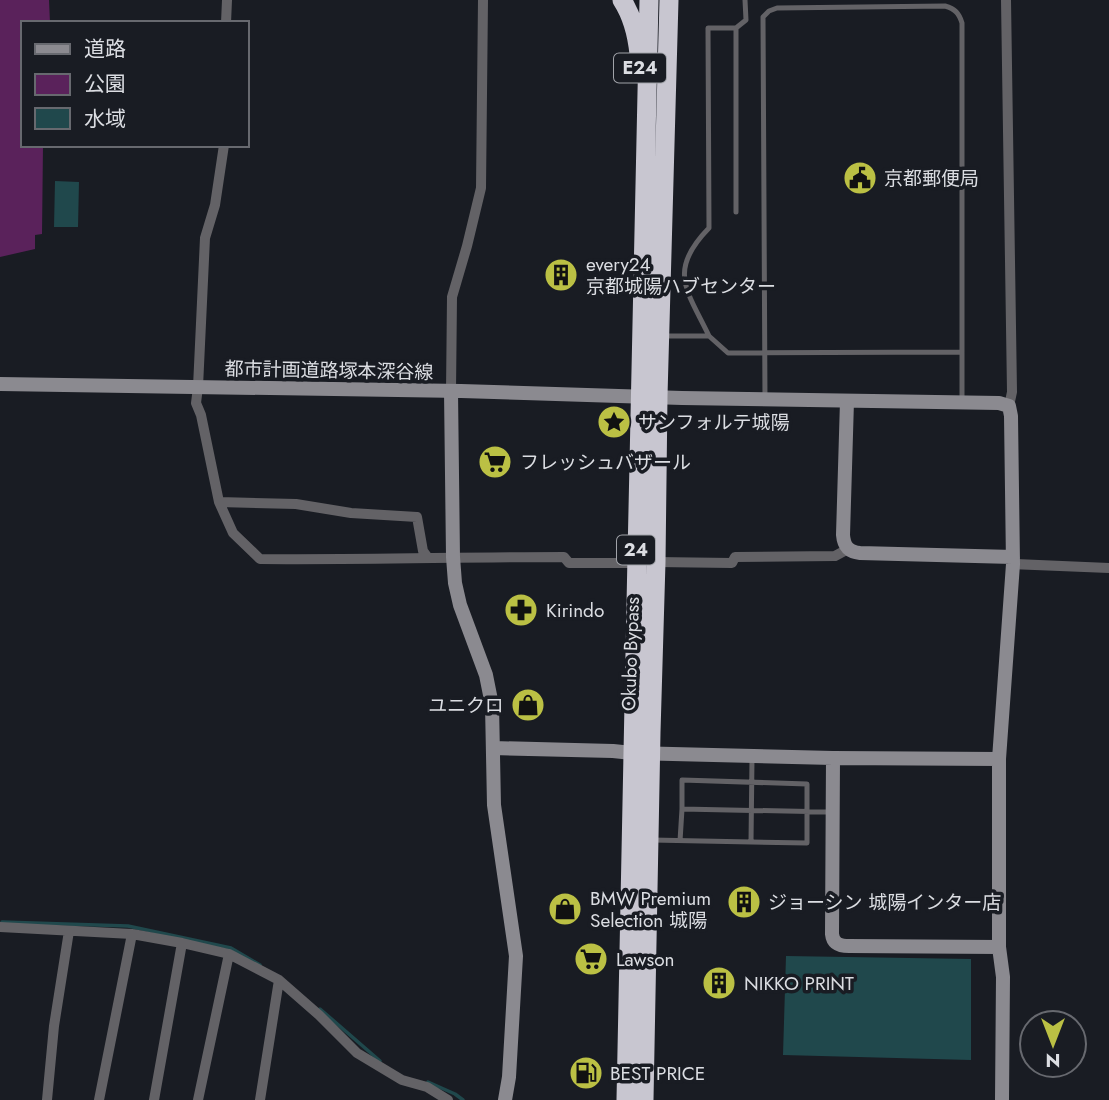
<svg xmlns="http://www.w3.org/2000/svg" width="1109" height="1100" font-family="Jost,'Noto Sans JP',sans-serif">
  <rect width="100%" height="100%" fill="#191c23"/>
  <path fill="#5a225b" d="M0,0H49L50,23H23V145H43L42,234L35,235V249L0,257Z"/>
  <path fill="#20484c" d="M55,181L79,182L78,227H54Z
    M786,956L971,959V1060L783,1055Z"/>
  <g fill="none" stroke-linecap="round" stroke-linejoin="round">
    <path stroke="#20484c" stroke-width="3.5" d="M2,922L128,926L231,948L260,965
      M320,1009L380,1061
      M428,1082L455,1094L463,1100"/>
    <path stroke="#636266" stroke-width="5" d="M736,212V28L746,20L745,0
      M663,336H709L728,353L962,352
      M709,336C687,290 667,271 709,228L708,28H736
      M765,399L763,17L769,11L777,8L945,6C955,9 959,13 962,23V399
      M652,840L807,843V784L682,780V809
      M680,841L682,809L833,812
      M751,842L752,759"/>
    <path stroke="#636266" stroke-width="10" d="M1006,0L1012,392L1009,406
      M226,23L227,0
      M224,145L215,205L205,238L198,387L196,403L201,415L219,502L233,533L260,559C361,560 462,557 564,557L569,563H636
      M451,391L452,297L467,246L481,188L483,0
      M219,502L296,504L351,513L417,517L423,551L428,558
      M656,562L732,563L735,557L835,556L848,549
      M1013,564L1109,568
      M0,927L132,934L182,943L229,954L279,980L319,1015L357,1053L402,1080L427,1087L448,1100
      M47,1100L54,1026L69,931
      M99,1100L132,934
      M154,1100L182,943
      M198,1100L229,954
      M260,1100L279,980"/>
    <path stroke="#8b8a90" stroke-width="14" d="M0,384L461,391L682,398L999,403L1009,406L1011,416L1013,564L999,759V947L1003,977L1002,1100
      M451,391L453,557L455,583L460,605L486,675L492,705L494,805L516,956L509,1077L505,1100
      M847,401L843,535C844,547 849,552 860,553L1013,557
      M493,748L613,751L632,753L833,758L999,759
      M833,758L832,934C833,944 840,946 849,946L999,947"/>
    <path stroke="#c8c6d0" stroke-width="19" d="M622,0C633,17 637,34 639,54
      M626,1100C632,733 642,367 649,0
      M644,1100L651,732L656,562L658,396L669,0"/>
  </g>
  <defs>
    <symbol id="civic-disc" viewBox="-11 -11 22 22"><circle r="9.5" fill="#bbc044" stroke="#191c23"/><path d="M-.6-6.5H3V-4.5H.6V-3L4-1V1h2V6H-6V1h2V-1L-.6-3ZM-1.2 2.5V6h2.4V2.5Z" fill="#111"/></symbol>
    <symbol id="building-disc" viewBox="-11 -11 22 22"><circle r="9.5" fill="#bbc044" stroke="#191c23"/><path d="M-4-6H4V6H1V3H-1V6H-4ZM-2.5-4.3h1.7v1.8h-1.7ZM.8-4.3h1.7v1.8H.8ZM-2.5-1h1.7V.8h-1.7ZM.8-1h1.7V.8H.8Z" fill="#111"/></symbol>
    <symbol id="sight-disc" viewBox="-11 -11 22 22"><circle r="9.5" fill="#bbc044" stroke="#191c23"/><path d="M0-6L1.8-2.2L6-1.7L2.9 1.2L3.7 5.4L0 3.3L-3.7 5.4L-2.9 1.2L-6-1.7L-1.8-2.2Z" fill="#111"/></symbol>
    <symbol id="supermarket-disc" viewBox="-11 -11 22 22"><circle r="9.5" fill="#bbc044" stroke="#191c23"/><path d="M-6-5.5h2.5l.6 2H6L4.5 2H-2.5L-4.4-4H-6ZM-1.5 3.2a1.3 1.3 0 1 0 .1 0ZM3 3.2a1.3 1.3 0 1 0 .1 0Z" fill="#111"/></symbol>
    <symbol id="pharmacy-disc" viewBox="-11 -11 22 22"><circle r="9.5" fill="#bbc044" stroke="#191c23"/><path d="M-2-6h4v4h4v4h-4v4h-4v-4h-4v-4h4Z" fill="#111"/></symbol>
    <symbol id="shop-disc" viewBox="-11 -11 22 22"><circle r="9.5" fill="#bbc044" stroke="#191c23"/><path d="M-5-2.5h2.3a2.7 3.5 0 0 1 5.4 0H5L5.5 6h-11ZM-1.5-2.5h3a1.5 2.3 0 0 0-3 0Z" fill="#111"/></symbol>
    <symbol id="fuel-disc" viewBox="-11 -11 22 22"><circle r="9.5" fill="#bbc044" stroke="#191c23"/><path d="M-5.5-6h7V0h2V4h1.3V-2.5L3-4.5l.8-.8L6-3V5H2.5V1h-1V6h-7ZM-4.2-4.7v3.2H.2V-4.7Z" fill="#111"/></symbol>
  </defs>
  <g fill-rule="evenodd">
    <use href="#civic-disc" x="841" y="159" width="38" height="38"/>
    <use href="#building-disc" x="542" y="256" width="38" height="38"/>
    <use href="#sight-disc" x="595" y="403" width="38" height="38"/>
    <use href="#supermarket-disc" x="476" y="443" width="38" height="38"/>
    <use href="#pharmacy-disc" x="502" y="591" width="38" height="38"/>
    <use href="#shop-disc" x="509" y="686" width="38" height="38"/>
    <use href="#building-disc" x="725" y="883" width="38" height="38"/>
    <use href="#shop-disc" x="546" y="890" width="38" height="38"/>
    <use href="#supermarket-disc" x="572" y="940" width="38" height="38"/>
    <use href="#building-disc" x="700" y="964" width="38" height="38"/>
    <use href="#fuel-disc" x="567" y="1054" width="38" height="38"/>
  </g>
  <g text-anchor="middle" stroke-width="7" stroke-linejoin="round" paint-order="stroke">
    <g fill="#191c23" stroke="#a1a3a9" stroke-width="2">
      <rect x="614" y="53.5" width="52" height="29" rx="5"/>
      <rect x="617" y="535.5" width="38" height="29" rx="5"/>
    </g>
    <g font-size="18" font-weight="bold" fill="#dbdde2">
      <text x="640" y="74">E24</text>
      <text x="636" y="556">24</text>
    </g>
    <g font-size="19" fill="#dbdde2" stroke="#191c23" text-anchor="start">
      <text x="884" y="185">京都郵便局</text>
      <text x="586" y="271">every24<tspan x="586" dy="22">京都城陽ハブセンター</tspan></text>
      <text x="638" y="429">サンフォルテ城陽</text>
      <text x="520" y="469">フレッシュバザール</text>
      <text x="546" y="617">Kirindo</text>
      <text x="504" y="712" text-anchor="end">ユニクロ</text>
      <text x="590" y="905">BMW Premium<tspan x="590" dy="22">Selection 城陽</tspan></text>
      <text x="768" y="909">ジョーシン 城陽インター店</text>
      <text x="616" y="966">Lawson</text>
      <text x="744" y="990">NIKKO PRINT</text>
      <text x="610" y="1080">BEST PRICE</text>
    </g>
    <g font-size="19" fill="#dbdde2" stroke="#191c23">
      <text transform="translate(329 370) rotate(1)" y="7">都市計画道路塚本深谷線</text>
      <text transform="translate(630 654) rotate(-88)" y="7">Okubo Bypass</text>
    </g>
  </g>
  <rect x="21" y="21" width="228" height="126" fill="#191c23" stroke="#67696f" stroke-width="2"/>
  <rect x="35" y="44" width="35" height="10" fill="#8b8a90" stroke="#67696f" stroke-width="2"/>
  <text x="84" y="56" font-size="21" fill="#dbdde2">道路</text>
  <rect x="35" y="74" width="35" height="21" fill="#5a225b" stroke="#67696f" stroke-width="2"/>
  <text x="84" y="91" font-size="21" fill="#dbdde2">公園</text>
  <rect x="35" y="108" width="35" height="21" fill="#20484c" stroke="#67696f" stroke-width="2"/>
  <text x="84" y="126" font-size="21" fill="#dbdde2">水域</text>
  <g transform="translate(1053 1044) rotate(180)"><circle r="33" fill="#191c23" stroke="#67696f" stroke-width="2"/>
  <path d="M0-5L12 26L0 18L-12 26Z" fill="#bbc044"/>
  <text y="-10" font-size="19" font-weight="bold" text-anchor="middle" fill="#dbdde2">N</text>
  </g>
</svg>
